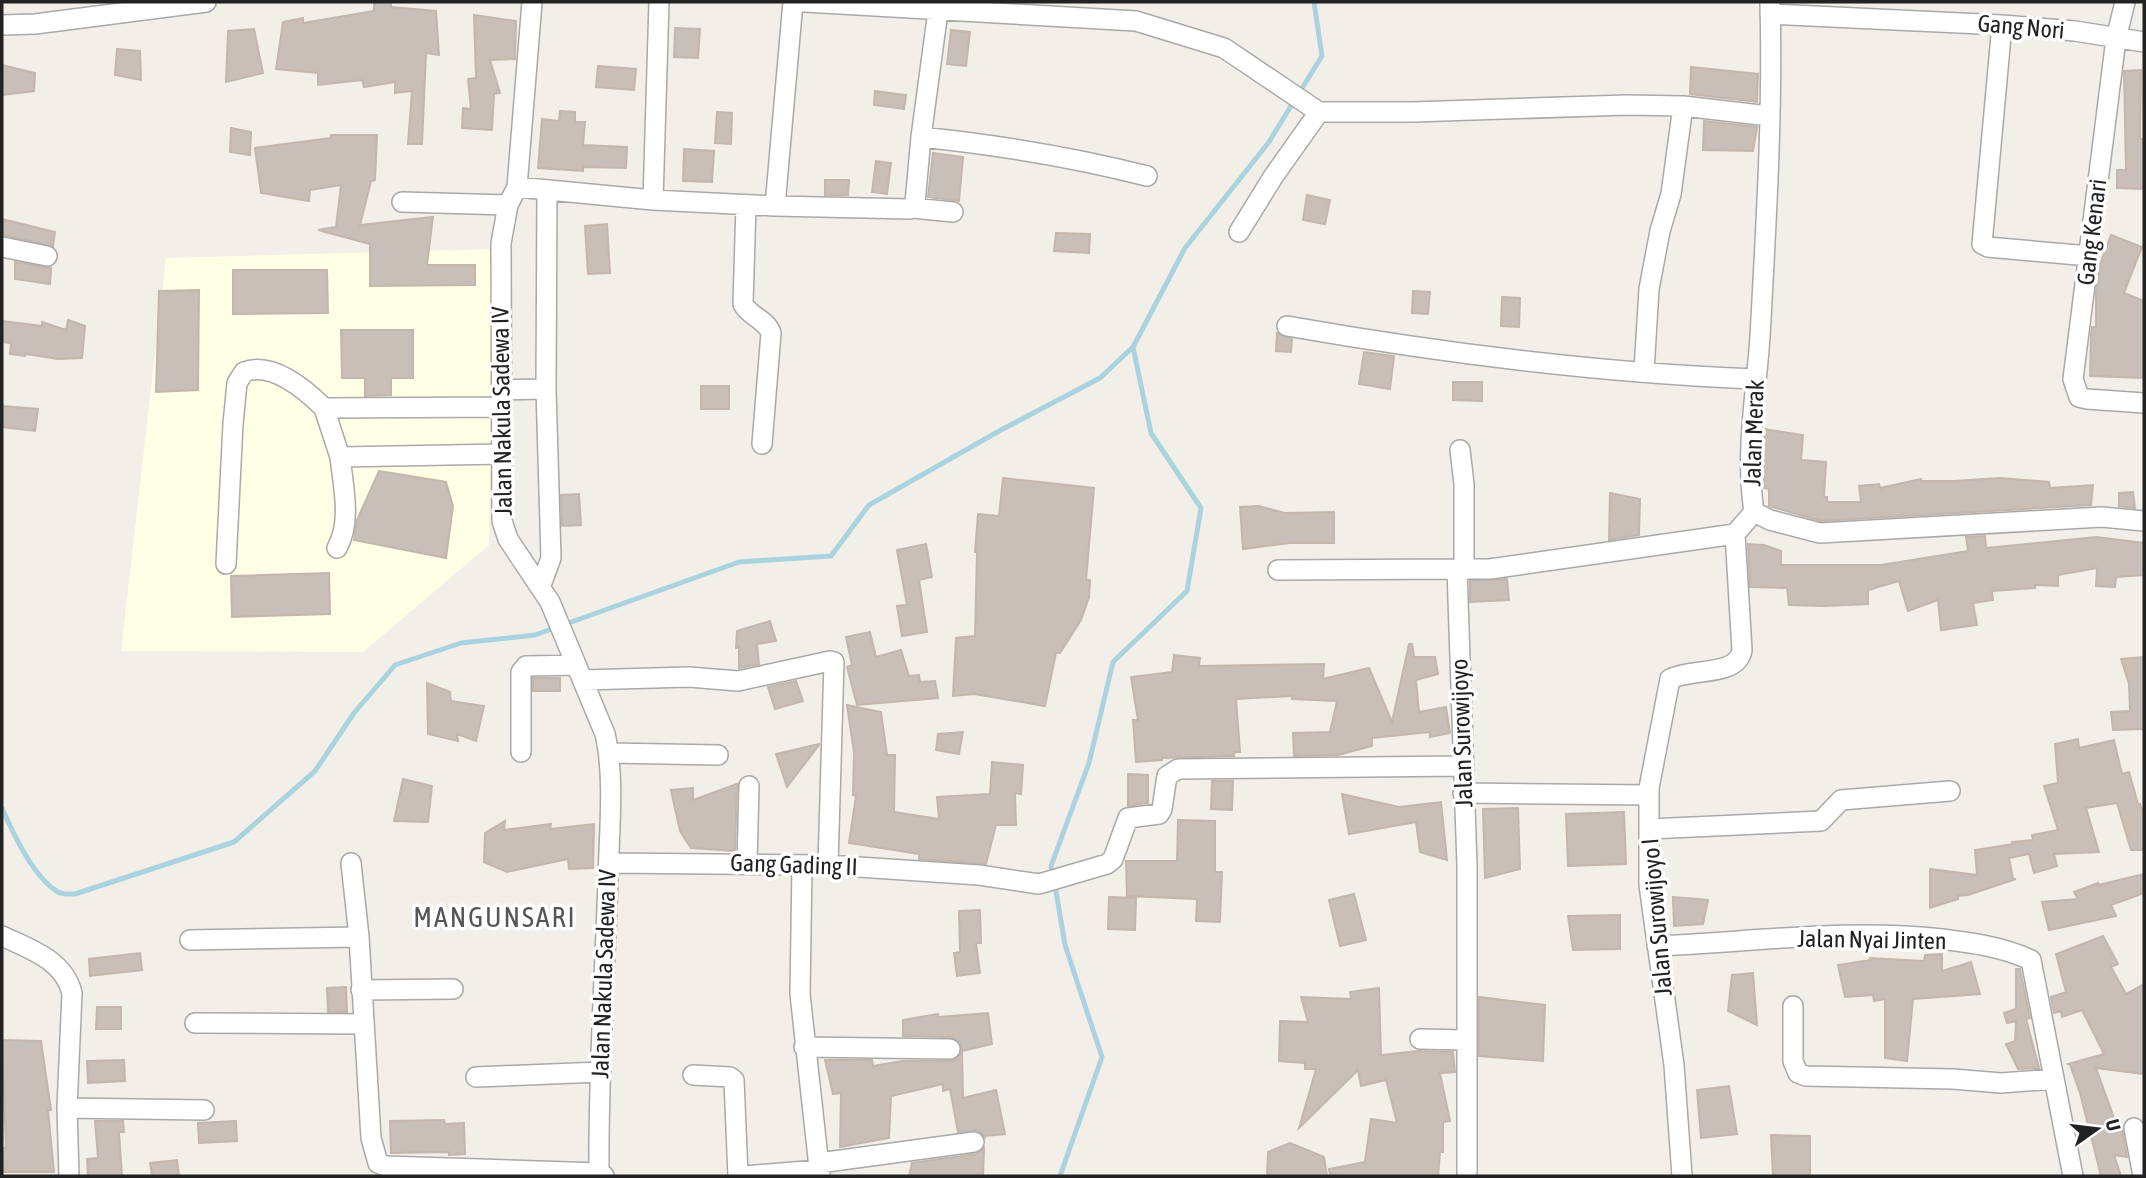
<svg xmlns="http://www.w3.org/2000/svg" width="2146" height="1178" font-family="'Asap Condensed',sans-serif">
  <rect width="100%" height="100%" fill="#f2efe9"/>
  <path fill="#ffffe5" d="M493,249L489,545L363,652L121,651L166,258Z"/>
  <g fill="none" stroke-linecap="round" stroke-linejoin="round">
    <path stroke="#aad3df" stroke-width="5" d="M1299,93L1322,56L1314,2
      M2,808C13,833 33,877 58,892C63,895 69,894 75,894L234,842L315,771L354,713L395,665L461,643L535,635L739,562L831,556L869,505L1001,430L1100,378L1133,347
      M1053,876L1051,866L1089,763L1113,662L1187,591L1201,508L1151,433L1133,347L1185,248L1269,142L1294,101
      M1055,885L1065,945L1102,1057L1060,1176"/>
  </g>
  <path fill="#c7bfb8" stroke="#c4b6ab" stroke-width="2" d="M374,2H391V7L436,11L439,55L426,53L422,144H408L412,91L395,93V82L364,87L362,80L318,85V73L276,69L283,22L303,18V23L374,11Z
    M474,15L516,21L515,59L490,60L500,93L494,94L492,130L462,128L463,108L471,109L468,79L476,78Z
    M675,28L700,29L698,58L674,57Z
    M254,29L263,73L226,82L228,31Z
    M951,30L970,32L966,66L947,64Z
    M117,49L140,51L141,80L115,75Z
    M2,65L35,73L34,91L2,95Z
    M598,66L636,69L634,90L596,87Z
    M1691,67L1758,74L1757,102L1690,94Z
    M2141,70L2140,139H2144V189L2117,188V170H2126L2124,71Z
    M875,91L906,95L904,109L874,105Z
    M560,111L575,112V122H585L583,145L627,147L626,168L583,167V171L538,168L542,119L559,121Z
    M717,112L732,113L731,144L715,143Z
    M1704,121L1757,127L1753,151L1703,150Z
    M231,128L251,132L250,155L230,152Z
    M331,135H377L375,180L371,181L360,225L433,217L427,265H475V285L370,286V244L318,230L336,227L341,185L310,190L309,201L261,193L255,148L331,138Z
    M684,149L714,151L712,182L683,181Z
    M933,153L963,157L959,201L928,197Z
    M876,161L891,163L887,194L872,192Z
    M825,180H849L848,195H825Z
    M1307,195L1330,200L1325,224L1303,220Z
    M2,219L55,232L53,246L2,235Z
    M607,224L610,273L588,274L585,226Z
    M1056,233L1090,234L1089,253L1054,251Z
    M2111,235L2142,247L2124,293L2144,301V378L2090,376L2091,335L2092,327H2096V292L2100,264Z
    M15,262L51,268L50,284L15,279Z
    M233,270H327L328,313L233,314Z
    M199,290L198,390L156,392L159,291Z
    M1413,291L1430,292L1428,314L1412,313Z
    M1502,297L1520,298L1519,327L1501,326Z
    M68,320L85,326L82,358L58,359L26,354L25,356L10,354L11,343L2,342V321L42,326V322L66,330Z
    M341,330H413V378H391V395L365,396V378H342Z
    M1277,333L1292,339L1291,352L1276,351Z
    M1364,352L1394,356L1390,389L1359,384Z
    M1453,382H1482V401L1453,400Z
    M701,386H729V409H701Z
    M2,406L38,409L35,431L2,427Z
    M1764,429L1803,435L1801,460L1826,462L1824,497H1827V502H1861L1859,486L1879,484L1880,488L1921,479V481H1954L2000,478L2049,482L2050,488L2093,485L2091,505L1821,521L1769,506V489L1764,488Z
    M379,471L446,482L453,506L446,558L354,540L357,520Z
    M1003,478L1094,488L1086,580H1090L1089,597L1081,620L1060,653H1056L1045,706L974,694L953,696L956,638L975,636L977,552H975L978,514L999,516Z
    M2133,492L2135,508L2119,506V493Z
    M1610,493L1640,499L1639,535L1609,540Z
    M579,494L581,525L562,526L561,495Z
    M1258,506L1285,513L1334,512V543H1290L1243,549L1240,507Z
    M1985,536L1986,548L2096,537L2144,543V575L2116,577L2115,587L2096,586L2097,568L2058,575V586L2035,585V588L1992,591L1993,600L1973,603L1977,625L1941,630L1938,600L1908,611L1899,581L1868,590V604L1824,606L1789,605L1787,588L1750,587L1748,544L1764,545L1781,551V565H1881L1968,551L1966,537Z
    M926,544L932,577L919,580L927,632L902,636L897,606L907,605L897,550Z
    M329,573L330,614L232,617L231,576Z
    M1507,579L1509,600L1470,602V581Z
    M770,621L776,641L757,644L759,664L739,668V647L736,648L737,631Z
    M870,632L876,657L901,650L909,676L919,675L920,682L935,681L938,698L857,705L847,667L852,665L846,637Z
    M1409,644H1412L1414,657H1435L1438,674L1416,680L1419,712L1446,707L1450,733L1430,737V732L1372,738V746L1338,755L1294,756L1293,733L1330,732L1337,701L1292,699V696L1236,699L1240,752H1234V756L1162,758V760L1136,762L1133,720H1138L1131,677L1172,672L1174,655L1200,658L1199,666L1324,664L1323,679L1369,668L1392,722Z
    M2144,657V729L2113,730L2111,712L2130,711L2129,684L2121,659Z
    M533,678H560V691H533Z
    M796,681L803,701L775,709L768,687Z
    M427,683L450,692L451,701L484,706L476,741L457,734L458,741L428,734Z
    M847,705L881,712L887,755H895L894,812L939,819L937,797L990,794L992,762L1023,765L1021,794L1015,793L1016,825H996L986,864L919,859V854L849,843L856,796L853,795L854,753Z
    M963,732L959,754L936,750L938,734Z
    M2078,739L2079,748L2114,740L2122,774L2129,772L2138,804H2140L2144,815V850H2131L2117,803L2086,808L2099,852L2054,854L2057,866L2034,873L2029,854L2009,858L2013,879H2016L1968,895L1958,896V899L1930,908V869L1977,875L1975,850L2013,844L2012,842L2033,840L2032,835L2058,830L2044,786L2058,783L2055,744Z
    M819,744V745L787,787L776,754Z
    M1128,774L1148,775V803L1128,806Z
    M403,779L432,786L428,822L394,821Z
    M1212,781H1233L1232,810L1211,809Z
    M737,784L735,851L691,848L680,831L671,790L693,788V800Z
    M1342,794L1399,807L1441,802L1447,860L1420,852L1416,822L1349,834Z
    M1518,808L1520,869L1485,878L1483,809Z
    M1624,812L1626,864L1568,866L1566,814Z
    M1178,820L1215,821V872H1222L1220,922L1196,921L1197,899L1127,896L1126,861H1177Z
    M505,821L504,830L551,824L550,829L594,824L593,868L569,869L568,859L507,872L484,862L485,833Z
    M2144,874V893L2111,905L2116,916L2049,930L2042,902L2078,899L2074,892L2098,883V885Z
    M1354,894L1366,940L1340,946L1329,900Z
    M1109,897L1136,898L1135,930L1108,929Z
    M1673,897L1708,900L1703,924L1674,926Z
    M980,910L981,943H976L980,973L957,976L954,953L960,952L959,911Z
    M1620,915V949L1573,950L1568,916Z
    M2103,936L2118,964L2111,967L2126,994L2144,984V1074L2096,1068L2118,1129L2122,1128L2127,1157L2114,1155L2121,1176H2101L2080,1093L2070,1065L2068,1064L2104,1054L2082,1010L2062,1017L2061,1011L2054,1013L2051,997L2066,992L2056,954Z
    M140,953L142,970L90,976L89,959Z
    M1942,954V971L1971,962L1980,994L1913,999L1907,1061L1885,1058V999L1874,1001L1873,995L1845,997L1838,965L1871,960L1870,958L1924,961L1925,955Z
    M2016,969H2020L2030,1018L2026,1019L2039,1068L2018,1069L2006,1044L2015,1041L2016,1021L2007,1023L2004,1013L2016,1009Z
    M1753,973L1757,1025L1728,1011L1732,975Z
    M346,987L347,1012H328L327,988Z
    M1379,988L1381,1055L1418,1051L1453,1052L1455,1072L1440,1073L1450,1121L1443,1122V1152H1440L1438,1176H1330L1329,1169L1365,1162L1371,1119L1397,1123L1386,1080L1361,1086L1358,1070L1299,1128L1316,1069H1305V1063L1279,1061L1280,1021L1308,1022L1301,997L1351,999L1350,992Z
    M1479,997L1545,1005L1543,1061L1479,1056Z
    M97,1007H121V1029H96Z
    M988,1013L992,1044L962,1051L960,1042L951,1037L903,1036V1020L938,1014V1017Z
    M2,1040L41,1041L51,1110H48L54,1172H4L2,1148H6Z
    M962,1051L963,1098L996,1090L1005,1134L985,1136V1137L978,1130L958,1132L950,1089L943,1091V1084L891,1096L889,1138L840,1147L841,1093L833,1094L825,1060H872L873,1066L902,1061H950L957,1059Z
    M124,1060L125,1081L88,1083L87,1061Z
    M1729,1086L1737,1134L1701,1138L1697,1090Z
    M444,1120L445,1124L464,1123L465,1154L449,1155V1152L391,1153L390,1121Z
    M95,1121H123L124,1132H119L122,1176H88L87,1159L98,1158Z
    M236,1121L237,1141L199,1143L198,1123Z
    M1771,1135L1810,1136V1176H1773Z
    M1290,1143L1324,1157L1327,1176H1267L1268,1152Z
    M984,1148L983,1176H909L912,1163L976,1154Z
    M177,1160L179,1176H152L150,1163Z"/>
  <g fill="none" stroke-linecap="round" stroke-linejoin="round">
    <defs>
      <path id="minor" d="M532,2L517,187L508,205L501,243L502,521L508,539L550,602L605,734C615,776 609,835 608,879C605,977 598,1075 599,1173L597,1176
        M805,2L1136,21L1224,48L1319,112H1413L1627,105L1683,106L1769,116
        M1770,2C1773,114 1766,225 1760,337C1756,395 1745,453 1754,512L1770,520L1820,533L2102,517L2144,521
        M2125,2L2116,39L2073,379L2079,397L2087,399L2144,403
        M1770,14L2002,25L2075,31L2144,42
        M2,25L35,24L206,2
        M2002,25L1982,244L1988,247L2089,256
        M921,137C998,145 1072,157 1147,176
        M517,187L653,200L775,206L910,209L915,203L921,137L938,11
        M653,200L659,2
        M402,202L508,205
        M746,205L743,304C750,317 766,319 771,333L762,444
        M775,206L793,2
        M913,208L953,212
        M1239,232L1273,177L1319,112
        M2,247L47,256
        M1287,326C1441,353 1598,373 1755,379
        M1644,371L1649,289L1660,231L1671,194L1683,106
        M501,390L546,389
        M324,408L340,457
        M1460,450L1464,484V570
        M337,548C352,522 343,485 340,457L503,454
        M226,564L233,424L237,383L244,372C272,361 306,390 324,408L502,407
        M1278,570L1457,569
        M541,585L551,558L546,389L547,190
        M583,680L689,677L738,681L830,661L834,662L828,865
        M521,752V672L526,666L576,665
        M609,753L718,755
        M1463,793L1649,795
        M1649,829L1821,821L1841,800L1950,791
        M351,863L359,937
        M609,863L828,865L979,875L1039,884L1107,864L1113,859L1128,818L1159,814L1162,809L1167,776L1178,769L1462,766
        M747,863L749,786
        M802,866L800,994L820,1176
        M2,936C30,949 64,960 72,993L67,1108L69,1176
        M190,940L359,937L371,1138L378,1163L386,1166L599,1173L604,1176
        M1657,946C1752,942 1848,928 1942,939C1973,943 2003,947 2031,960L2073,1176
        M361,990L453,989
        M1793,1006V1061L1798,1073L1806,1076L1953,1079L2001,1083L2053,1079
        M195,1023L363,1024
        M1420,1039L1466,1040
        M804,1047L950,1049
        M693,1075L730,1077L734,1080L738,1176
        M476,1077L600,1072
        M67,1108L204,1110
        M2134,1128L2143,1176
        M819,1163L974,1142
        M744,1176L819,1170
        M1467,1176V866L1457,569H1490L1735,534
        M1682,1176L1674,1065L1649,885V788L1670,679C1691,668 1738,677 1742,650L1735,534L1754,512"/>
    </defs>
    <use href="#minor" stroke="#a9a9a9" stroke-width="22"/>
    <use href="#minor" stroke="#fff" stroke-width="19"/>
  </g>
  <g text-anchor="middle" stroke-width="7" stroke-linejoin="round" paint-order="stroke">
    <g font-size="24" fill="#222" stroke="#fff">
      <text transform="translate(2021 27) rotate(5)" y="8">Gang Nori</text>
      <text transform="translate(2092 232) rotate(-83)" y="8">Gang Kenari</text>
      <text transform="translate(502 411) rotate(-91)" y="8">Jalan Nakula Sadewa IV</text>
      <text transform="translate(1754 433) rotate(-88)" y="8">Jalan Merak</text>
      <text transform="translate(1462 733) rotate(-92)" y="8">Jalan Surowijoyo</text>
      <text transform="translate(794 865) rotate(2)" y="8">Gang Gading II</text>
      <text transform="translate(1657 917) rotate(-95)" y="8">Jalan Surowijoyo I</text>
      <text transform="translate(1872 940) rotate(1)" y="8">Jalan Nyai Jinten</text>
      <text transform="translate(604 974) rotate(-88)" y="8">Jalan Nakula Sadewa IV</text>
    </g>
    <g font-size="28" letter-spacing="2" fill="#555" stroke="#fff">
      <text x="495" y="927">MANGUNSARI</text>
    </g>
  </g>
  <rect width="2146" height="1178" fill="none" stroke="#222222" stroke-width="7"/>
  <g transform="translate(2097 1129) rotate(76)" stroke="#ffffff" stroke-width="5" paint-order="stroke">
  <path d="M0-5L12 26L0 18L-12 26Z" fill="#222222"/>
  <text y="-10" font-size="19" font-weight="bold" text-anchor="middle" fill="#222222">U</text>
  </g>
</svg>
